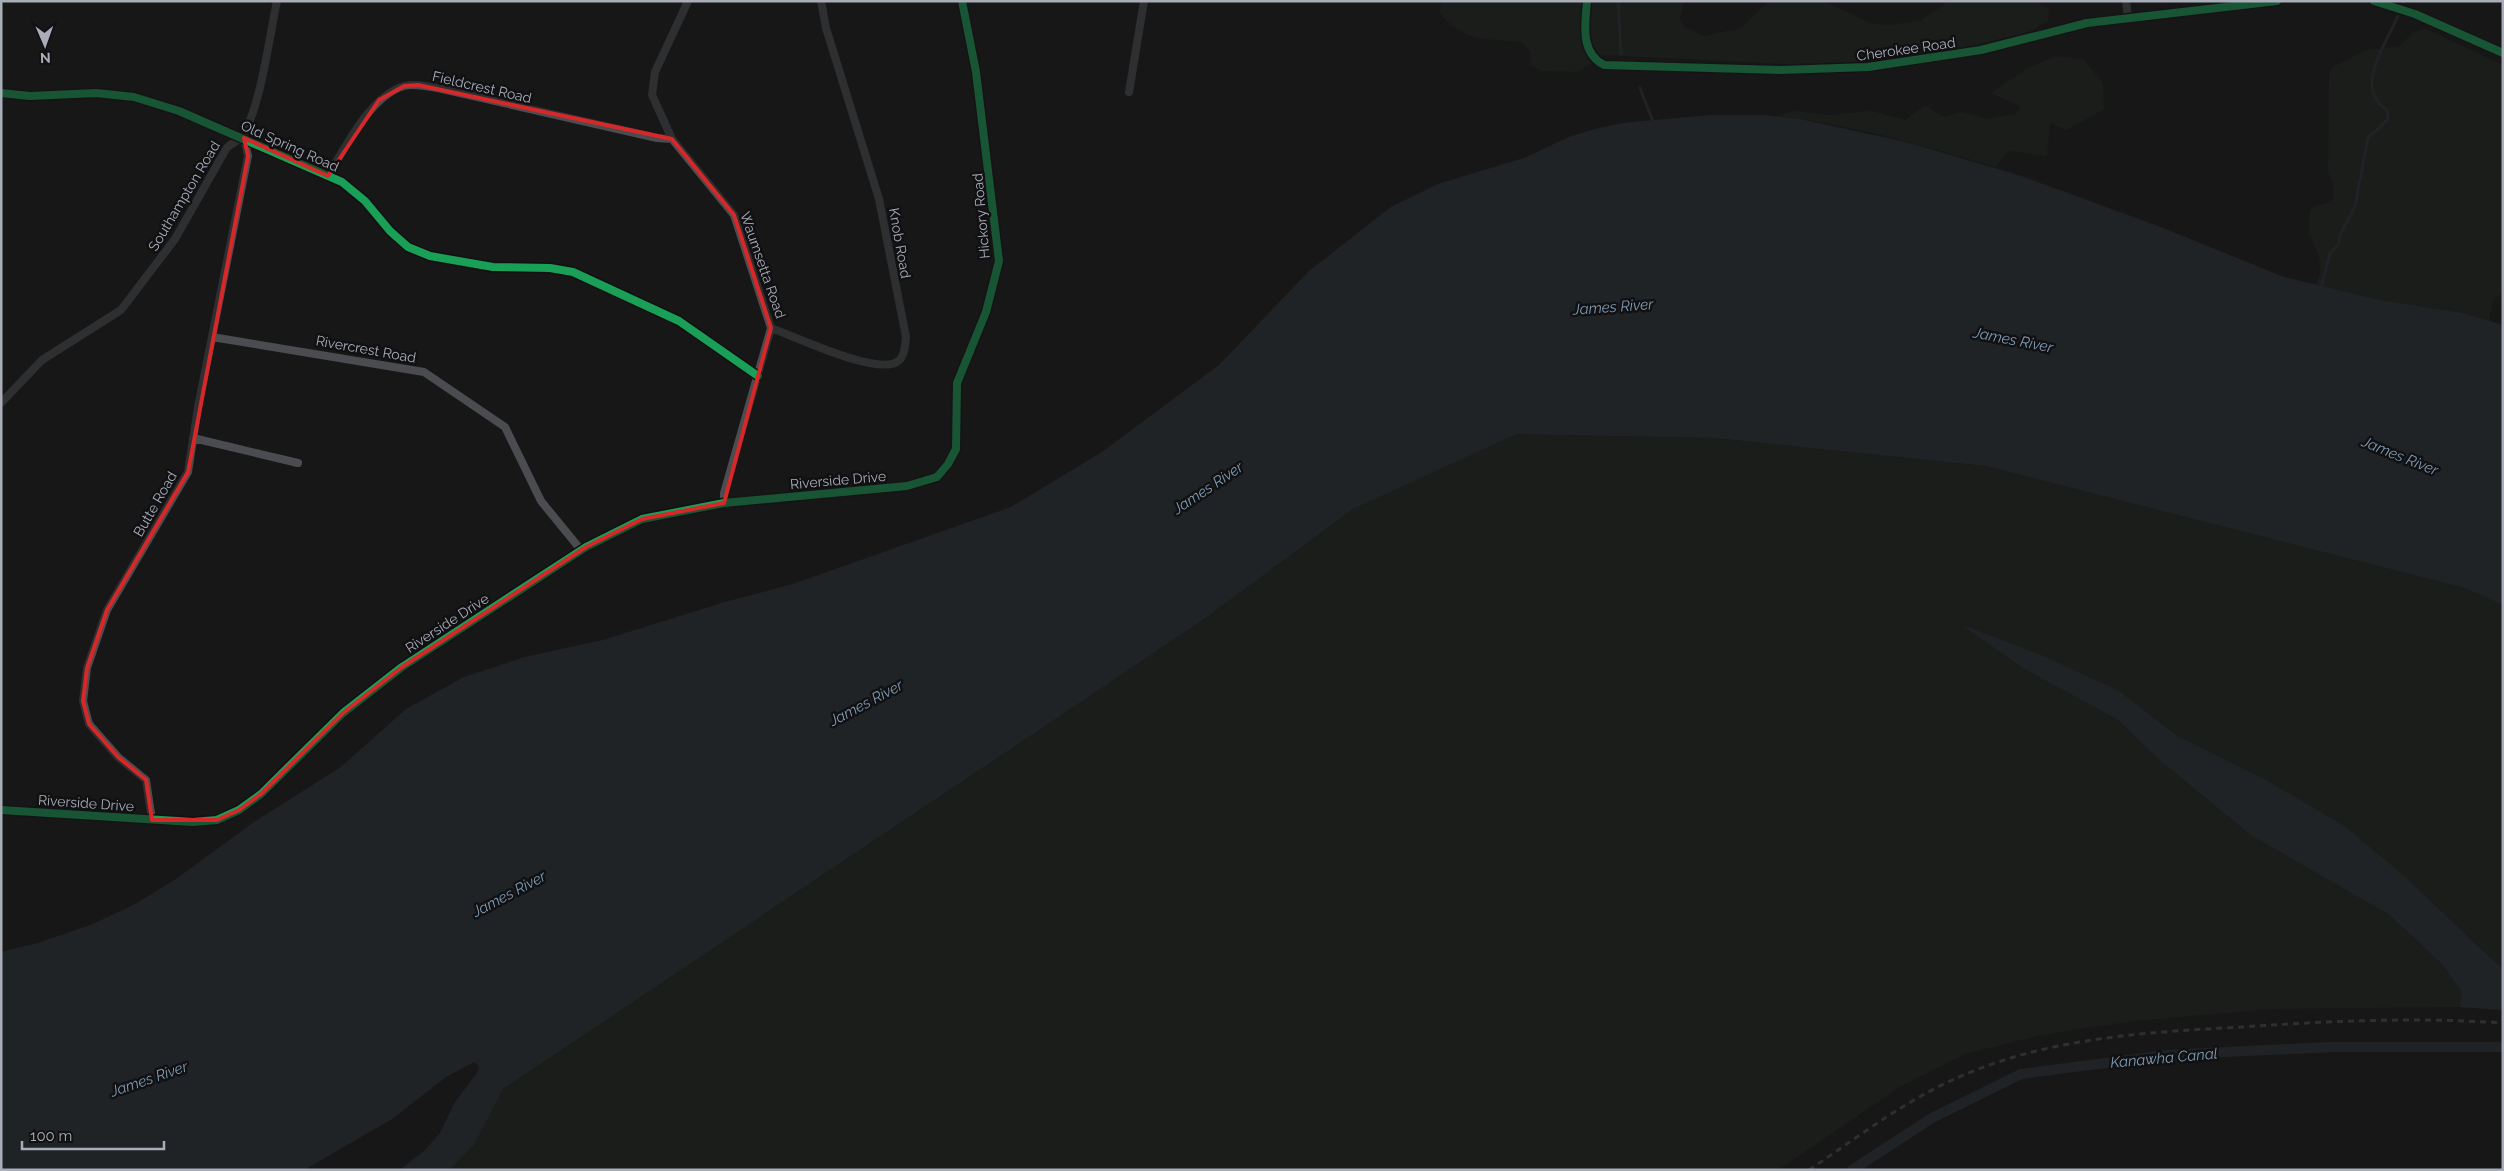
<svg xmlns="http://www.w3.org/2000/svg" width="2504" height="1171" font-family="Raleway,sans-serif">
  <rect width="100%" height="100%" fill="#171717"/>
  <path fill="#1d241e" d="M1441,1H1684L1680,18L1685,27L1704,36L1741,28L1769,1H1824L1870,23L1888,25L1920,21L1949,1H2031L2038,2L2049,10L2048,21L2029,32L1970,46L1905,57L1849,63L1785,64L1605,55L1577,72L1541,71L1531,65L1530,51L1522,43C1487,37 1465,44 1440,13Z
    M2426,29L2503,65V291L2493,301L2489,321L2463,313L2380,300L2316,285L2320,272L2319,256L2309,233L2310,211L2314,206L2327,203L2333,199L2334,186L2328,172L2329,73L2333,67L2366,50L2399,47L2413,32Z
    M2055,56L2083,59L2103,83L2104,109L2067,130L2050,123L2047,156L2009,151L1995,167C1924,146 1851,124 1777,116L1795,111L1828,115L1872,111L1905,120L1925,105L1943,117L1962,112L1988,119L2017,113L2020,106L1991,93L2026,69Z
    M1517,434L1716,438L1986,466L2465,588L2503,605V1010L2460,1007L2272,1009L2134,1021L2041,1035L1965,1054L1903,1085L1778,1170H450L474,1145L503,1089L1200,622L1353,509Z"/>
  <path fill="#2a3239" d="M1710,115H1763L1800,119L1910,143L2021,176L2158,226L2284,277L2380,300L2463,313L2503,325V605L2465,588L1986,466L1716,438L1517,434L1353,509L1200,622L503,1089L474,1145L450,1170H400L425,1150L440,1133L455,1102L477,1073L479,1066L474,1062L446,1077L392,1119L304,1170H1V952L38,943L93,924L135,904L176,879L254,822L341,767L406,709L464,677L525,657L603,640L725,602L793,584L1011,507L1102,452L1219,365L1309,271L1391,207L1438,184L1524,158L1569,137L1595,129L1623,123Z
    M1962,625L2041,655L2119,691L2177,736L2266,780L2346,827L2405,877L2503,970V1010L2460,1007L2462,992L2442,964L2390,915L2251,835L2162,762L2117,719L2023,668Z"/>
  <g fill="none" stroke-linecap="round" stroke-linejoin="round">
    <path stroke="#2a3239" stroke-width="3" d="M1618,1L1621,54
      M2403,2V1
      M1640,88L1654,124
      M2321,289L2330,253L2339,244L2340,235L2355,206L2368,138L2388,119L2387,110C2353,88 2386,44 2398,16"/>
    <path stroke="#2a3239" stroke-width="10" d="M1852,1170L1932,1118L2021,1074L2167,1055L2331,1047H2503"/>
    <path stroke="#4b4c50" stroke-width="8" d="M688,1L655,72L652,95L672,139L734,215L771,328L724,493V503
      M2126,1L2128,18
      M1129,92L1144,1
      M1,93L30,96L96,93L134,97L179,111L342,182L365,201L390,231L408,247L430,256L493,267L550,268L573,272L679,321L758,376
      M328,176C344,149 371,95 404,86C416,83 430,87 442,89L657,138L672,139
      M771,328C796,337 875,375 897,362C905,357 905,346 906,337L879,199L826,28L821,1
      M212,337L424,372L505,427L541,501L581,550
      M1,403L42,360L121,310L175,239L226,149C230,143 240,141 243,135C261,105 269,38 277,1
      M193,438L298,463
      M1,810L193,822L217,820L239,810L261,794L343,713L402,667L586,547L642,519L724,503L907,486L937,477L948,464L956,449L957,383L986,312L999,261L976,72L962,1
      M152,820L146,780L118,757L89,724L83,701L87,668L107,610L188,472L198,407L248,156L244,138"/>
    <path stroke="#4a4a4e" stroke-width="10" d="M1587,1C1585,25 1580,52 1604,65L1781,70L1868,67L1981,50L2087,23L2277,1
      M2374,1L2415,14L2503,53"/>
    <path stroke="#4b4c4f" stroke-width="3" stroke-dasharray="6 5" stroke-linecap="butt" d="M1809,1170C1861,1135 1912,1095 1971,1072C2057,1037 2150,1032 2242,1027C2328,1021 2416,1017 2503,1023"/>
    <defs>
      <path id="cycleway" d="M1587,1C1585,25 1580,52 1604,65L1781,70L1868,67L1981,50L2087,23L2277,1
        M2374,1L2415,14L2503,53
        M1,93L30,96L96,93L134,97L179,111L342,182L365,201L390,231L408,247L430,256L493,267L550,268L573,272L679,321L758,376
        M1,810L193,822L217,820L239,810L261,794L343,713L402,667L586,547L642,519L724,503L907,486L937,477L948,464L956,449L957,383L986,312L999,261L976,72L962,1"/>
    </defs>
    <use href="#cycleway" stroke="#111113" stroke-width="11"/>
    <use href="#cycleway" stroke="#1a9f57" stroke-width="8"/>
  </g>
  <path d="M0 0H2504V1171H0ZM418,85L672,139L734,215L771,328L724,503L642,519L586,547L402,667L343,713L261,794L239,810L217,820H152L146,780L118,757L89,724L83,701L87,668L107,610L188,472L248,156L244,138L328,176L379,100L404,86Z" fill="#171717" fill-opacity=".55" fill-rule="evenodd"/>
  <path fill="none" stroke="#d62828" stroke-width="4" stroke-linejoin="round" d="M418,85L672,139L734,215L771,328L724,503L642,519L586,547L402,667L343,713L261,794L239,810L217,820H152L146,780L118,757L89,724L83,701L87,668L107,610L188,472L248,156L244,138L328,176L379,100L404,86Z"/>
  <g text-anchor="middle" stroke-width="5" stroke-linejoin="round" paint-order="stroke">
    <g font-size="14" fill="#a8adb8" stroke="#111113">
      <text transform="translate(1906 49) rotate(-8)" y="5">Cherokee Road</text>
      <text transform="translate(482 87) rotate(13)" y="5">Fieldcrest Road</text>
      <text transform="translate(290 146) rotate(24)" y="5">Old Spring Road</text>
      <text transform="translate(184 196) rotate(-59)" y="5">Southampton Road</text>
      <text transform="translate(981 216) rotate(-95)" y="5">Hickory Road</text>
      <text transform="translate(900 243) rotate(80)" y="5">Knob Road</text>
      <text transform="translate(763 265) rotate(71)" y="5">Waumsetta Road</text>
      <text transform="translate(366 349) rotate(10)" y="5">Rivercrest Road</text>
      <text transform="translate(838 480) rotate(-5)" y="5">Riverside Drive</text>
      <text transform="translate(155 504) rotate(-60)" y="5">Butte Road</text>
      <text transform="translate(447 623) rotate(-33)" y="5">Riverside Drive</text>
      <text transform="translate(86 803) rotate(4)" y="5">Riverside Drive</text>
    </g>
    <g font-size="15" font-style="italic" fill="#7f9bb3" stroke="#111113">
      <text transform="translate(1613 307) rotate(-4)" y="5">James River</text>
      <text transform="translate(2013 340) rotate(11)" y="5">James River</text>
      <text transform="translate(2400 456) rotate(22)" y="5">James River</text>
      <text transform="translate(1208 488) rotate(-34)" y="5">James River</text>
      <text transform="translate(866 703) rotate(-28)" y="5">James River</text>
      <text transform="translate(509 894) rotate(-28)" y="5">James River</text>
      <text transform="translate(2164 1058) rotate(-5)" y="5">Kanawha Canal</text>
      <text transform="translate(149 1079) rotate(-19)" y="5">James River</text>
    </g>
  </g>
  <rect width="2504" height="1171" fill="none" stroke="#a8adb8" stroke-width="5"/>
  <g transform="translate(45 45) rotate(178)" stroke="#111113" stroke-width="4" paint-order="stroke">
  <path d="M0-4L9 19L0 12L-9 19Z" fill="#a8adb8"/>
  <text y="-8" font-size="14" font-weight="bold" text-anchor="middle" fill="#a8adb8">N</text>
  </g>
  <path d="M22 1141v8h142v-8" fill="none" stroke="#a8adb8" stroke-width="2.5"/>
  <text x="30" y="1141" font-size="15" fill="#a8adb8" stroke="#111113" stroke-width="4" paint-order="stroke">100 m</text>
</svg>
